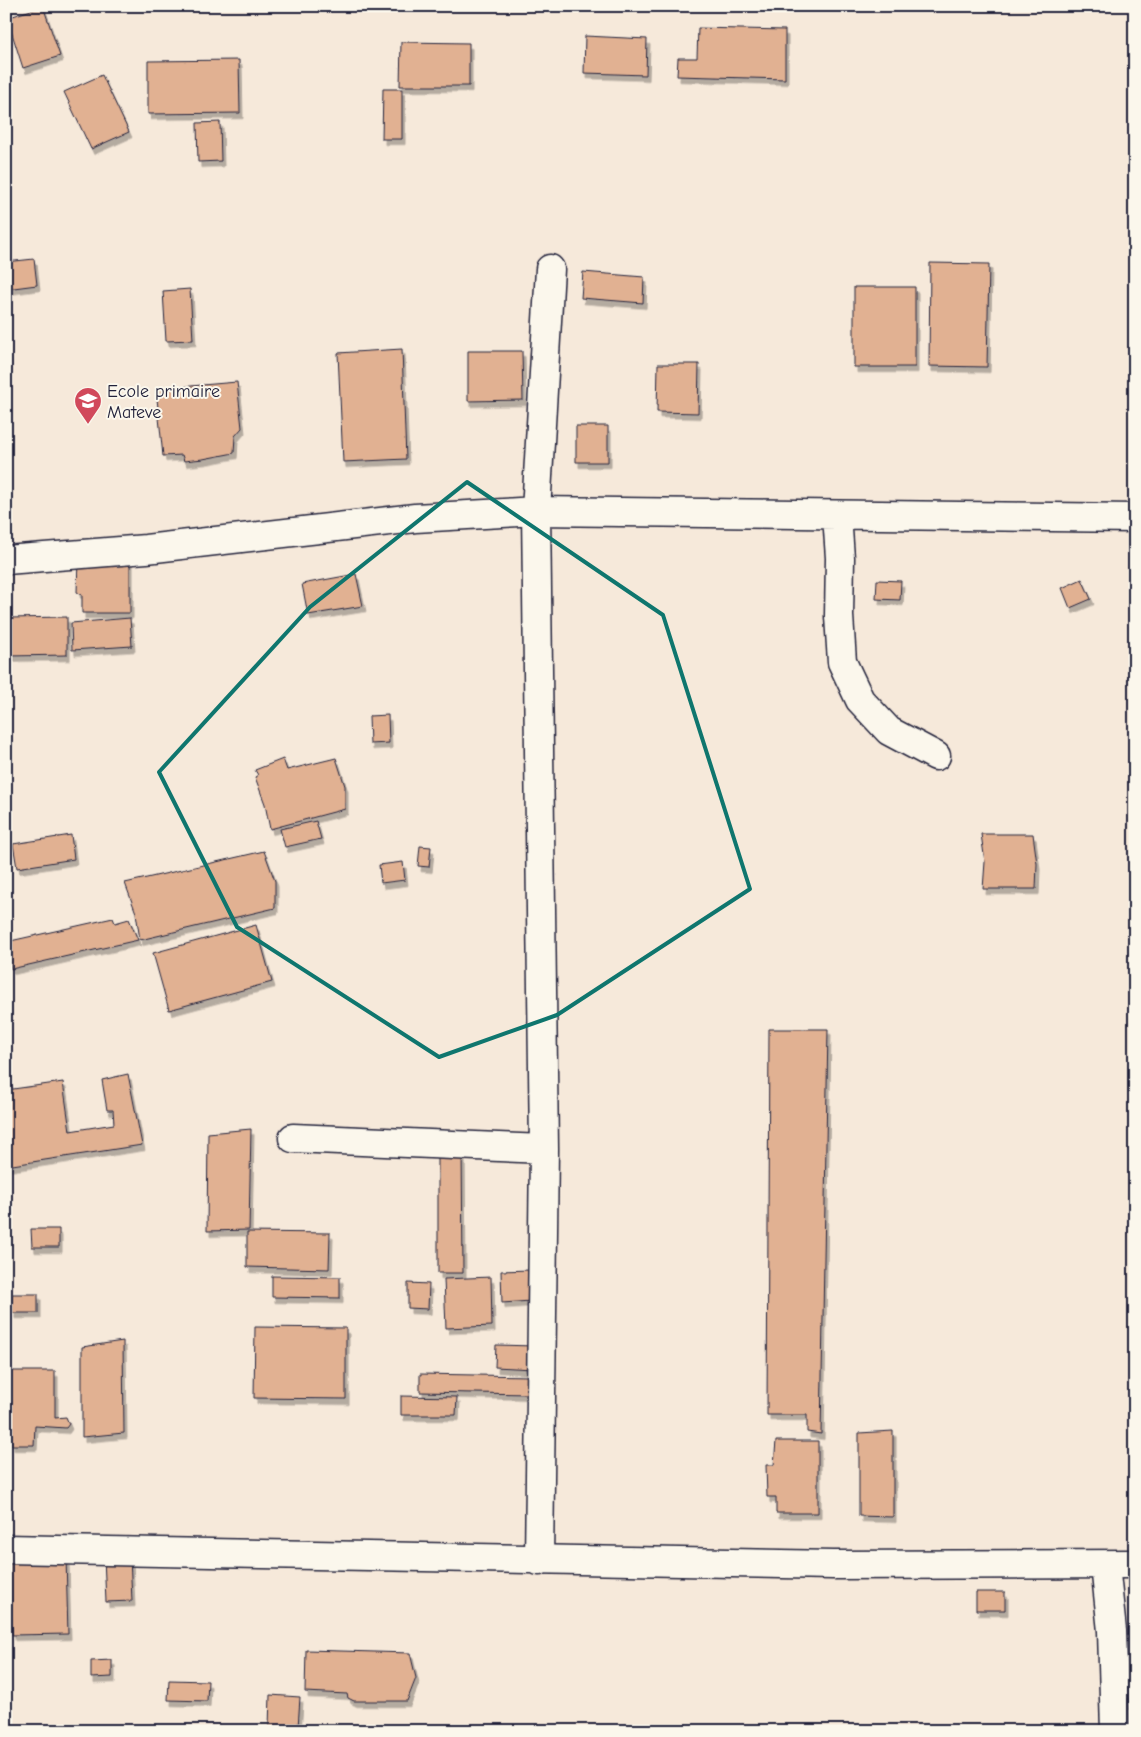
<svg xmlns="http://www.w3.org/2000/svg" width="1141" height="1737" font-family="'Comic Neue',sans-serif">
  <defs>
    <filter id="shadow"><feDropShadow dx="3" dy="5.5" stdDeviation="0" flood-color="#0004"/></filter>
  </defs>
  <rect width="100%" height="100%" fill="#f6e9da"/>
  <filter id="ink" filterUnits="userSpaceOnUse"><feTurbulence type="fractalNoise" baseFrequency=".02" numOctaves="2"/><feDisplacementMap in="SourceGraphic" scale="10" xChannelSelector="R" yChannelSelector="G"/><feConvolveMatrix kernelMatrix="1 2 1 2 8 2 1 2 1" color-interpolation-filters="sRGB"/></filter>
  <g filter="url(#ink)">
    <path fill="#e1b192" stroke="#22223b" filter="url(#shadow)" d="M43,6L60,56L23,68L7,18Z
      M698,28L785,30V79L677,76L678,58H697Z
      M585,36L647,39L646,75L584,73Z
      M401,42L469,43V86H400Z
      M239,60L240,113L148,114V61Z
      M102,75L129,132L91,149L64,92Z
      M383,89H402V139H382Z
      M220,122L221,161L198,162L197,123Z
      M34,259L37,285L6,289V262Z
      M930,263L989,264L987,367L929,366Z
      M583,272L644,277L643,303L581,298Z
      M854,287H915V367H854Z
      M190,289L193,340L166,341L163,291Z
      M402,349L406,459L343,462L338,353Z
      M468,351H522L523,400L468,401Z
      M658,364H699L698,413L657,412Z
      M237,382L242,428L235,436L234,453L203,459L184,461L182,455L163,456L156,389Z
      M576,426H608V462H576Z
      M78,560H130V613H82V595L77,592Z
      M356,574L363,606L308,615L302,584Z
      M1082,579L1091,599L1070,608L1062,588Z
      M877,580L901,581L900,600L876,599Z
      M67,617V655L9,656L8,618Z
      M130,618L132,646L72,650L71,623Z
      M388,715L389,743L370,744L369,716Z
      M336,758L345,786V809L270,829L265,804L255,777L258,775L255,770L283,759L287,770Z
      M316,821L321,839L285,847L280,829Z
      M981,834H1033L1037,864L1036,889H983L985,862Z
      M71,835L74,859L17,868L13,844Z
      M420,846L431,847L429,867L418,866Z
      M264,851L275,881V908L140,940L136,913L125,883Z
      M403,862L405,880L381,883L379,865Z
      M113,918L115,923L129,919L138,940L11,969L6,942Z
      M256,925L272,982L169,1010L153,953Z
      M769,1029H828L821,1434L807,1432V1415H767Z
      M128,1074L142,1145L6,1166V1090L63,1082L70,1131L114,1124L113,1110H107L102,1080Z
      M251,1129L249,1230L207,1231L208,1133Z
      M438,1148H462L463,1273H438Z
      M31,1229H59V1247H32Z
      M247,1232L330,1233L329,1269L247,1267Z
      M530,1270L531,1301L502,1303L501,1271Z
      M272,1276L340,1277V1298L272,1297Z
      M491,1277L492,1326L446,1328L444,1279Z
      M408,1283L429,1284L428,1309L408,1308Z
      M12,1294H38V1313H12Z
      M255,1327L346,1328V1399L254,1398Z
      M123,1341L124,1433L82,1437V1347Z
      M496,1345L534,1346L533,1369L495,1367Z
      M11,1371H55V1418L66,1417L69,1424L66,1428L35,1426L34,1445H11Z
      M420,1374L529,1376L528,1394L420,1392Z
      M401,1396L457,1397L456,1415H401Z
      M893,1431V1517L859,1516V1433Z
      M776,1441H818V1513H776V1497H767L766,1465H774Z
      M130,1556L132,1601L106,1602L104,1557Z
      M66,1557L68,1634L12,1635L10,1558Z
      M976,1592H1005V1610H976Z
      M306,1650L410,1653L416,1678L407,1701H354L348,1698L347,1694L305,1692Z
      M112,1660V1677L91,1678V1661Z
      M169,1680L208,1681L207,1701L168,1700Z
      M270,1695L300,1697L298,1728L269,1727Z"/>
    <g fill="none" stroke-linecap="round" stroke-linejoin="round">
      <defs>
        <path id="minor" d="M837,515L840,558L839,616L842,662L860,700L889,731L936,756
          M6,560L146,549L415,518L536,511L1135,518
          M293,1138L544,1149
          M539,1561L544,1149L536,511L550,269
          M1105,1565L1112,1631L1115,1731"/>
        <path id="tertiary" d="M6,1549L833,1565L1135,1564"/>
      </defs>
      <use href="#minor" stroke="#22223b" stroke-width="31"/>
      <use href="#tertiary" stroke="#22223b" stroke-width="31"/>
      <use href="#minor" stroke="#fbf7ec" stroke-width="28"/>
      <use href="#tertiary" stroke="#fbf7ec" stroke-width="28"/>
    </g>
  </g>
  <path fill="none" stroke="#0f766e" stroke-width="4" stroke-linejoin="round" d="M467,482L663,615L750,889L557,1015L439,1057L237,927L159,772L310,607Z"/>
  <defs>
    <symbol id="school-pin" viewBox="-11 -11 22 30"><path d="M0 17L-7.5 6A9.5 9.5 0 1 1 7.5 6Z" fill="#d1495b" stroke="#fbf7ec"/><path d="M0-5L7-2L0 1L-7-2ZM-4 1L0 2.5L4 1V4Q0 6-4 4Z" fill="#fff"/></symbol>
  </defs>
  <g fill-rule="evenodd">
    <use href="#school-pin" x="72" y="385" width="32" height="43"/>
  </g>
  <g text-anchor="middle" stroke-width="4" stroke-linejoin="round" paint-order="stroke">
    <g font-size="18" fill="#22223b" stroke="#fbf7ec" text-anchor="start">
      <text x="107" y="397">Ecole primaire<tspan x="107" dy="21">Mateve</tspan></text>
    </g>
  </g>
  <rect width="1141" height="1737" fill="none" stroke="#fbf7ec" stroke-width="25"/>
  <rect x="12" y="12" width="1116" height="1712" fill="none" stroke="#22223b" stroke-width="2" filter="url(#ink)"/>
</svg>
